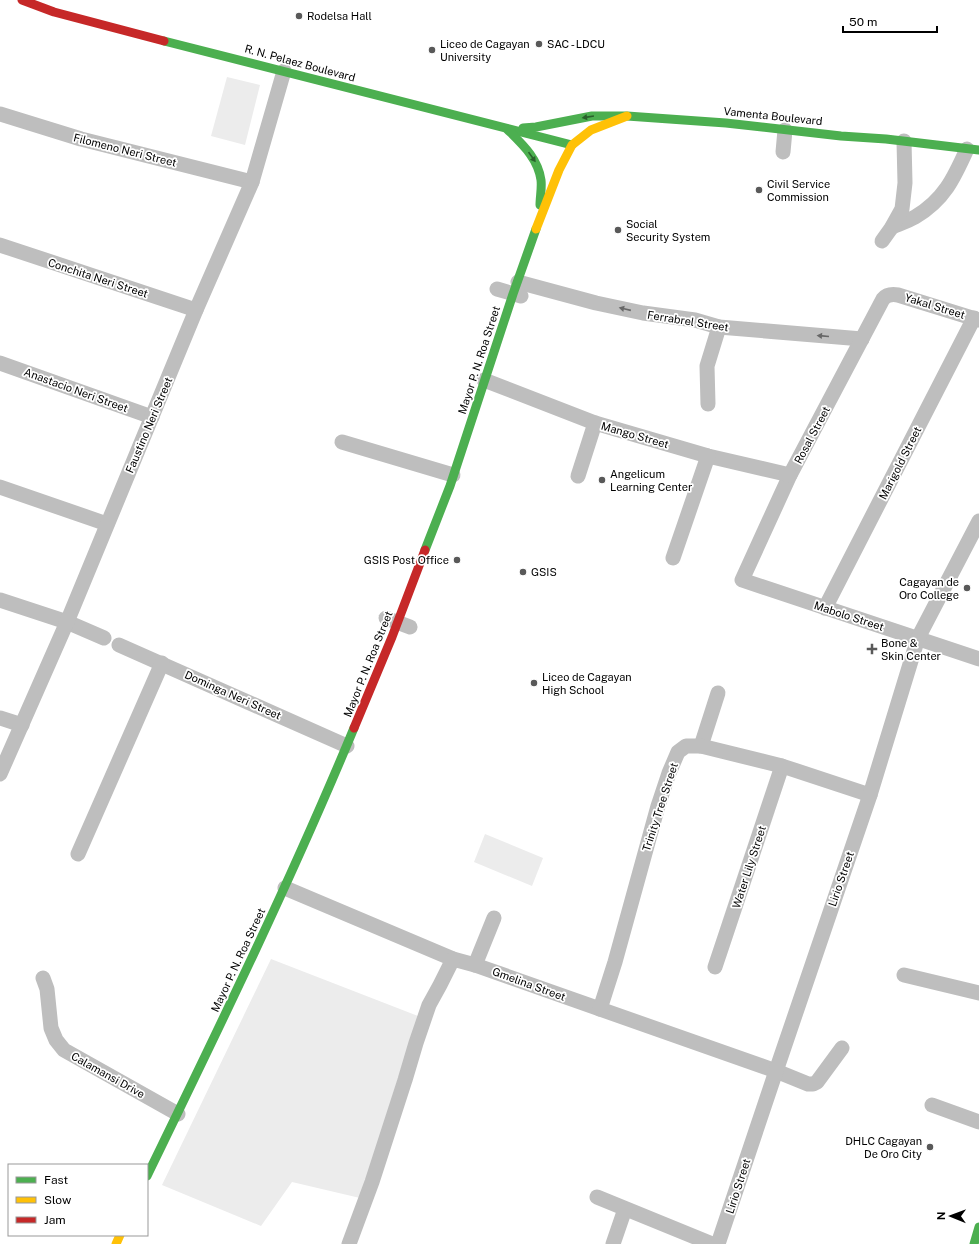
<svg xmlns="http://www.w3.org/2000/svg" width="979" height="1244" font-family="'Public Sans',sans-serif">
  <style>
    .green { fill: #ececec }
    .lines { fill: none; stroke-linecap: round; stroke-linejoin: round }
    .street { stroke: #bebebe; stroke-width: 15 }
    .fast { stroke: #4caf50; stroke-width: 9 }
    .slow { stroke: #ffc107; stroke-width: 9 }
    .jam { stroke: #c62828; stroke-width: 9 }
    .oneway { fill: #2a602c }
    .oneway2 { fill: #686868 }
    .poi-dot { fill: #595959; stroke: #fff; stroke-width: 1.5 }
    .labels { text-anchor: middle; stroke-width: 3.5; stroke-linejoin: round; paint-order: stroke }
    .poi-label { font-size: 11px; fill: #000; stroke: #fff; text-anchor: start }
    .street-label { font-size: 11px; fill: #000; stroke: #fff }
  </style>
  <rect width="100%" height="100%" fill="#fff"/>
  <g class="green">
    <polygon points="227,77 260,85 245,145 211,136"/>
    <polygon points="485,834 543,858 532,886 474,862"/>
    <polygon points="271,959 418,1016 360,1198 292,1182 261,1226 162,1185"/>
  </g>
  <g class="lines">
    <g class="street">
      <polyline points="0,114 81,139 252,182"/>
      <polyline points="783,152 785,130"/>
      <path d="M892,227c7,-3 16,-6 23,-10 29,-17 39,-39 52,-68"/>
      <polyline points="882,241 892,227 902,209 905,183 904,141"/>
      <polyline points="0,245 196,310"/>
      <polyline points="518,282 596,303 643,313 695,320 719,327 862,339"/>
      <polyline points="497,289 521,296"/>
      <path d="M979,320l-81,-25c-6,-1 -11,-1 -15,4l-93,176 -48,105 237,79"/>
      <polyline points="0,363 152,417"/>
      <polyline points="484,380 595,423 708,456 790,475"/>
      <polyline points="708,404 707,366 719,327"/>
      <polyline points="342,442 453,475"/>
      <polyline points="578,476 595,423"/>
      <polyline points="0,487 107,524"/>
      <polyline points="673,558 708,456"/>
      <polyline points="0,600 67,622 104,638"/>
      <polyline points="825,608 974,318"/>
      <polyline points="386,618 410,627"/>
      <polyline points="119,645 347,746"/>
      <polyline points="0,718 22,725"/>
      <polyline points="701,746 718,693"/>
      <polyline points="0,774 67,622 196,310 252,182 284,71"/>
      <polyline points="78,854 162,663"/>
      <polyline points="285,888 453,959 475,965 776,1071 808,1084 813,1084 817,1082 842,1048"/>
      <polyline points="475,965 494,918"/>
      <polyline points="715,967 782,766"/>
      <polyline points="904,975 979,993"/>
      <polyline points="43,978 47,989 51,1028 56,1040 64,1050 178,1114"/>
      <polyline points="600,1009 615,962 658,806 669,773 678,752 686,746 701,746 782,766 870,795"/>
      <polyline points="932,1105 979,1122"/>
      <polyline points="597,1197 712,1244"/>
      <polyline points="349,1244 372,1182 405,1080 416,1043 429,1005 440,985 453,959"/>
      <polyline points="613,1244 625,1209"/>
      <polyline points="718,1244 776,1071 870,795 918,638 979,521"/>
    </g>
    <g class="fast">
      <polyline points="164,41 572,145"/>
      <polyline points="523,128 536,127 592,116 627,116 726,123 841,136 886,139 979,150"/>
      <path d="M507,129c15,15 31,29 34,51 1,8 -1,17 -1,25"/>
      <polyline points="425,550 450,486 513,294 536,229"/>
      <path d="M147,1176c72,-148 144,-296 207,-448"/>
      <polyline points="974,1244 979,1227"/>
    </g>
    <g class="slow">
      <polyline points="536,229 559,170 572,145 591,130 627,116"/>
      <polyline points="116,1244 120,1235"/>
    </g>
    <g class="jam">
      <polyline points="22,0 54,12 164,41"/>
      <polyline points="354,728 392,637 425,550"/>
    </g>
  </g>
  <defs><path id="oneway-solid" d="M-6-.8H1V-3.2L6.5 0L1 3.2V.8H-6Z"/></defs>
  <g class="oneway">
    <use href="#oneway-solid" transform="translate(588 117) rotate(171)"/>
    <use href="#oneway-solid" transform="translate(532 157) rotate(55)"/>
  </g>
  <g class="oneway2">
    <use href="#oneway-solid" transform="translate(625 309) rotate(-167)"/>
    <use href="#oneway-solid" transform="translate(823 336) rotate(-175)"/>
  </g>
  <g class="poi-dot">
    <circle cx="299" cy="16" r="4"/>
    <circle cx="539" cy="44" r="4"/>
    <circle cx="432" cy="50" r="4"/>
    <circle cx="759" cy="190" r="4"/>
    <circle cx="618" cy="230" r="4"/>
    <circle cx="602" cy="480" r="4"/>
    <circle cx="457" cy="560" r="4"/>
    <circle cx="523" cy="572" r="4"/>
    <circle cx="967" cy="588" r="4"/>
    <path d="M870 643h4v4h4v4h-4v4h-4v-4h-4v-4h4z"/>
    <circle cx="534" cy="683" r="4"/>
    <circle cx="930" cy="1147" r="4"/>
  </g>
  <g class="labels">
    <g class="poi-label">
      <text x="307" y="20">Rodelsa Hall</text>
      <text x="440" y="48">Liceo de Cagayan<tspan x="440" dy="13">University</tspan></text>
      <text x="547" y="48">SAC - LDCU</text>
      <text x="767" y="188">Civil Service<tspan x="767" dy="13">Commission</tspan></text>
      <text x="626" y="228">Social<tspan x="626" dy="13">Security System</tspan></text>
      <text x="610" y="478">Angelicum<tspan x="610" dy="13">Learning Center</tspan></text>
      <text x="449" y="564" text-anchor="end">GSIS Post Office</text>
      <text x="531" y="576">GSIS</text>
      <text x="959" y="586" text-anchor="end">Cagayan de<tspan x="959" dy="13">Oro College</tspan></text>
      <text x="881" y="647">Bone &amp;<tspan x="881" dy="13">Skin Center</tspan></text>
      <text x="542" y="681">Liceo de Cagayan<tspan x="542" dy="13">High School</tspan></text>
      <text x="922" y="1145" text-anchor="end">DHLC Cagayan<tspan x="922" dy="13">De Oro City</tspan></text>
    </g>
    <g class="street-label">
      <text transform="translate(300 63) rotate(15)" y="4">R. N. Pelaez Boulevard</text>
      <text transform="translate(773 116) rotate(6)" y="4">Vamenta Boulevard</text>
      <text transform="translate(125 150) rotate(14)" y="4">Filomeno Neri Street</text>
      <text transform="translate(98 278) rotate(18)" y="4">Conchita Neri Street</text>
      <text transform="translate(935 306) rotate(17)" y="4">Yakal Street</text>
      <text transform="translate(688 321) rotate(9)" y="4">Ferrabrel Street</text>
      <text transform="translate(479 360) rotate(-72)" y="4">Mayor P. N. Roa Street</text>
      <text transform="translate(76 390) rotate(20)" y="4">Anastacio Neri Street</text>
      <text transform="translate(149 425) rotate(-67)" y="4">Faustino Neri Street</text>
      <text transform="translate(635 435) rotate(16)" y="4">Mango Street</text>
      <text transform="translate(812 435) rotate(-62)" y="4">Rosal Street</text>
      <text transform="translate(900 463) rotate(-63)" y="4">Marigold Street</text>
      <text transform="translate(849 616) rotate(18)" y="4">Mabolo Street</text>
      <text transform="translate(368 664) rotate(-68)" y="4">Mayor P. N. Roa Street</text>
      <text transform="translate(233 695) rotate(24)" y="4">Dominga Neri Street</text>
      <text transform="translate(660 807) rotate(-72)" y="4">Trinity Tree Street</text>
      <text transform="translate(749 867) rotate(-72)" y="4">Water Lily Street</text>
      <text transform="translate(841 879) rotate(-71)" y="4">Lirio Street</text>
      <text transform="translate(238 960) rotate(-65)" y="4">Mayor P. N. Roa Street</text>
      <text transform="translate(529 984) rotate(20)" y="4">Gmelina Street</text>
      <text transform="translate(108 1075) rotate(29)" y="4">Calamansi Drive</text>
      <text transform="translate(738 1186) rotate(-72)" y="4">Lirio Street</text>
    </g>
  </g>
  <rect x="8" y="1164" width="140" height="72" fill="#ffffff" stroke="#999999"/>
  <rect x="16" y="1177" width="20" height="6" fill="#4caf50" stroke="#999999"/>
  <text x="44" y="1184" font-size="12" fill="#000000">Fast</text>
  <rect x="16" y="1197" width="20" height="6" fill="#ffc107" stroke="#999999"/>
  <text x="44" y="1204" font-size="12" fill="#000000">Slow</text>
  <rect x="16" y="1217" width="20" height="6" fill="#c62828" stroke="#999999"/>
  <text x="44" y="1224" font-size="12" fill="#000000">Jam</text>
  <g transform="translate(951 1216) rotate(271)" stroke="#ffffff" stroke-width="3" paint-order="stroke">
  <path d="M0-3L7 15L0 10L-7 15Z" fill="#000000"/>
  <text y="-6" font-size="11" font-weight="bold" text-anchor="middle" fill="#000000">N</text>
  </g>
  <path d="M843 26v6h94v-6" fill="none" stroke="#000000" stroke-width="2"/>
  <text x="849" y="26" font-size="12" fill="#000000" stroke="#ffffff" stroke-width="3" paint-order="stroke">50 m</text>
</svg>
